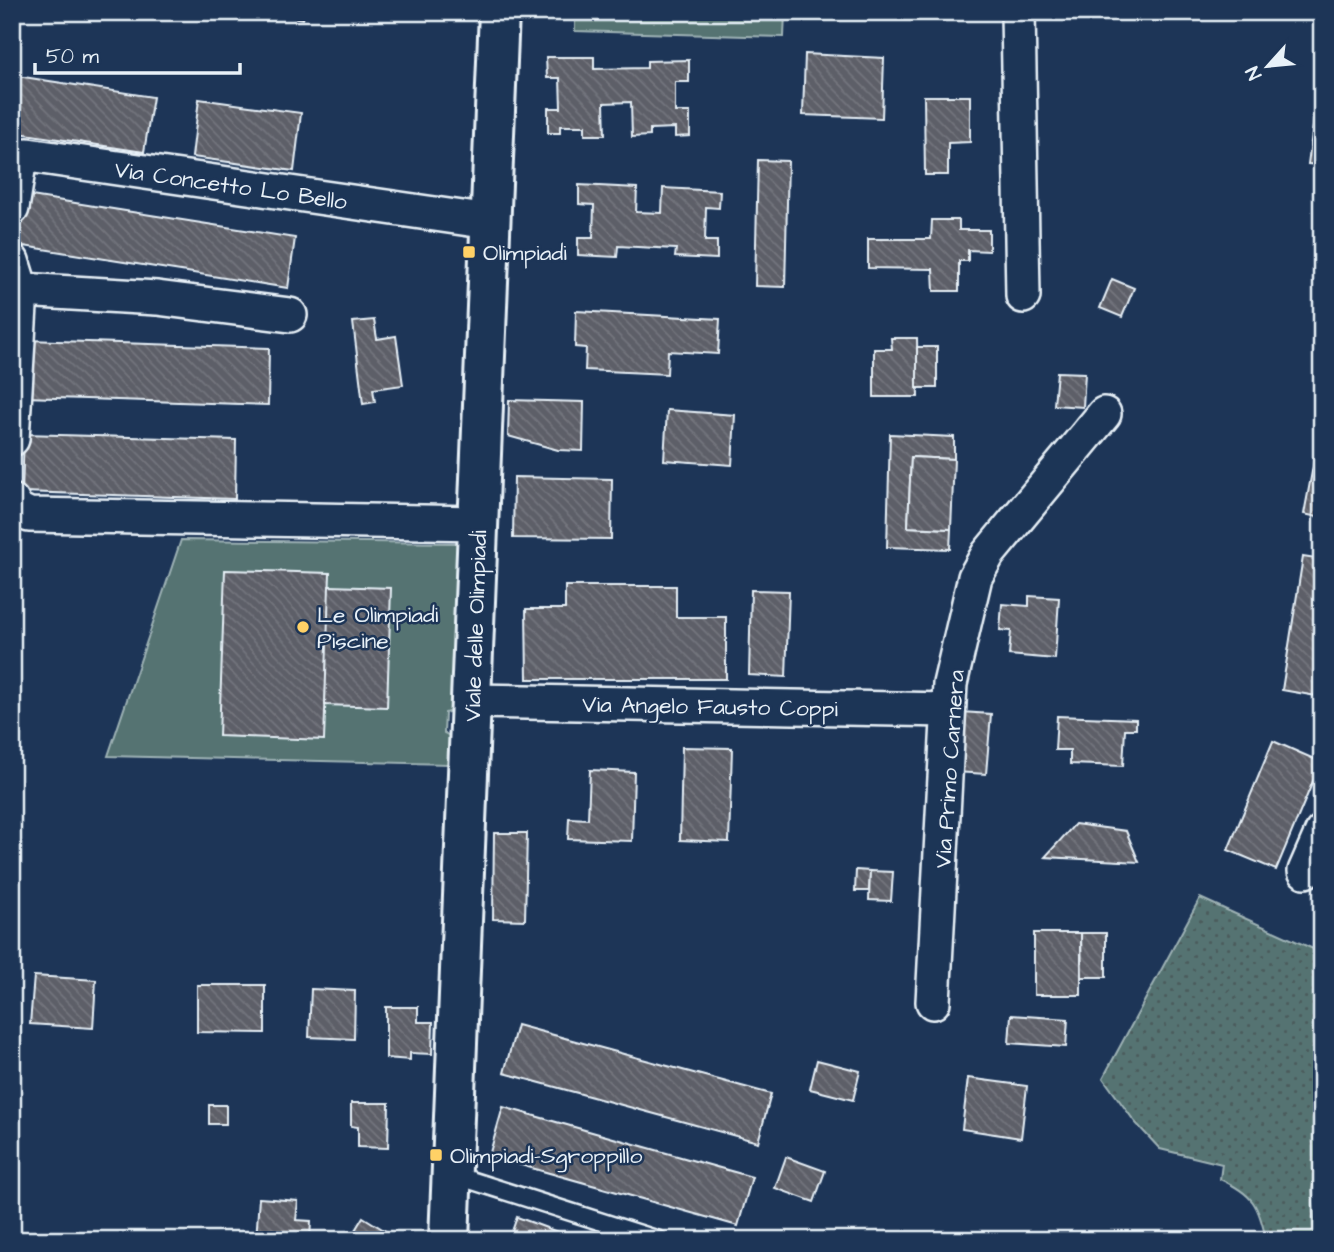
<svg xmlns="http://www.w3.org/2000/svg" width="1334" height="1252" font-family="'Architects Daughter',sans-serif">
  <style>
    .grass { fill: url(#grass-dots); stroke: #9eb2b5; stroke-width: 2 }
    .pitch { fill: #547372; stroke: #9eb2b5; stroke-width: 2 }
    .building { fill: url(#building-back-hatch); stroke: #e8f1f8; stroke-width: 2 }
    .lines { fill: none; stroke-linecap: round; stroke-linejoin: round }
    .service-casing { stroke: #e8f1f8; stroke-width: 21 }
    .minor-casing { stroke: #e8f1f8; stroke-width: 38 }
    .tertiary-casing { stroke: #e8f1f8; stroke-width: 44 }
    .service { stroke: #1d3557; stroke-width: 16 }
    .minor { stroke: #1d3557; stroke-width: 33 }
    .tertiary { stroke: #1d3557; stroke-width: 38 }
    .poi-dot { fill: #ffd166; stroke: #1d3557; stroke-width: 2.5 }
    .labels { text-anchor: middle; stroke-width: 5; stroke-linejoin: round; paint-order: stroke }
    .street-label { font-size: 23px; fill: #e8f1f8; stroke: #1d3557 }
    .poi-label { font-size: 23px; fill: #e8f1f8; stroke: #1d3557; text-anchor: start }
  </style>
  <defs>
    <pattern id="grass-dots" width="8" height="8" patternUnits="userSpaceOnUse" patternTransform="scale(1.75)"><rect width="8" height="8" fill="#547372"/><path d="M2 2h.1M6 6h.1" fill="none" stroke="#4c5b5c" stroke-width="1.8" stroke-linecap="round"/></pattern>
    <pattern id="building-back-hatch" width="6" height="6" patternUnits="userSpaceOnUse" patternTransform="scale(1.75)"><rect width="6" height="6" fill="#5d5e67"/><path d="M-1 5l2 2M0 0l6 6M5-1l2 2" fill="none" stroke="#74767e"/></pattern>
  </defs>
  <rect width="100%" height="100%" fill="#1d3557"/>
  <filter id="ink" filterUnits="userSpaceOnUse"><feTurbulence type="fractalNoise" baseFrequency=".0143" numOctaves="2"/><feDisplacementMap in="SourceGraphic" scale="14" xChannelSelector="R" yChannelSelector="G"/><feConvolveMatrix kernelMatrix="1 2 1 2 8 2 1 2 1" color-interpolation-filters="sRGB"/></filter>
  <g filter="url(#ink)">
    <path class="grass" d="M1200,898l122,55v195l-10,41 3,42 -3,9h-46c-7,-35 -13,-46 -46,-61l2,-15 -62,-15 -25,-27 -32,-44z"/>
    <g class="pitch">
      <polygon points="575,12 785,12 784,37 575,31"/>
      <polygon points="181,540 458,543 451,711 445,713 444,733 450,736 449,764 108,756"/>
    </g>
    <g class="building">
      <polygon points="265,12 305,12 303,19"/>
      <rect x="521" y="12" width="42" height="4"/>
      <polygon points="805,54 884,58 882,118 803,115"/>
      <polygon points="546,57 594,57 594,69 647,68 647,61 689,60 689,82 675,82 675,112 690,112 690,136 675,137 675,128 650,129 650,136 632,137 631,102 604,103 605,135 585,135 585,126 560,126 560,133 548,133 548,108 561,108 560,78 547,78"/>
      <polygon points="17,76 153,97 144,152 12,132"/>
      <polygon points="924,96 970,96 970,142 948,143 948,175 925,175"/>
      <polygon points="199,99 301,113 294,171 192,157"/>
      <polygon points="1315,111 1322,112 1322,165 1308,164"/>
      <polygon points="758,160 788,161 785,287 755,286"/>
      <polygon points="579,185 637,188 636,212 662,213 663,188 720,191 719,208 706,207 705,241 717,241 717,259 675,257 676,249 618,246 617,257 578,255 578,238 593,238 594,205 579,204"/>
      <polygon points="25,195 295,238 288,288 17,245"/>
      <polygon points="932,220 959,220 959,230 989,230 989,251 968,250 968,261 959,261 959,291 934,291 933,269 868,268 868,239 931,239"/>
      <polygon points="1112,279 1134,288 1122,317 1100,308"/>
      <polygon points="576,311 720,319 718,354 668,351 667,374 585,370 586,348 575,347"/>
      <polygon points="374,320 377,339 396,336 403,385 373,389 375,402 363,404 353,322"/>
      <polygon points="891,338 917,338 918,397 874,397 874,349 892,349"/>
      <polygon points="27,340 269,348 268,405 25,397"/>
      <rect x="917" y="347" width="20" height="41"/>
      <polygon points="1057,372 1085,373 1083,407 1054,405"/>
      <polygon points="509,400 584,402 583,451 558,450 508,436"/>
      <polygon points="667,410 735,415 732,465 664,460"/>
      <polygon points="1322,419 1322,518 1304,514"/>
      <polygon points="24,434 236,440 235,499 22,492"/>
      <polygon points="890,434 954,437 954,459 911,457 908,527 951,529 950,549 887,547"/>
      <polygon points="911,457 954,459 951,529 908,527"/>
      <polygon points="514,477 612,479 611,539 513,538"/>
      <polygon points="1303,557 1322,560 1322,697 1282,690"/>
      <polygon points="225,570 330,573 324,740 219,736"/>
      <polygon points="329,586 391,588 387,707 325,705"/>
      <polygon points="565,586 676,586 676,617 726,617 726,679 527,679 526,609 565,609"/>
      <polygon points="751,590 789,591 786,677 749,675"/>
      <polygon points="1029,596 1059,598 1055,659 1009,655 1011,631 1000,630 1002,604 1029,606"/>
      <polygon points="961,712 991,714 986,774 956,772"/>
      <polygon points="1057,716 1136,719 1136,729 1125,729 1123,766 1070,764 1070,750 1055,750"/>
      <polygon points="1273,741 1321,762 1276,870 1228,850"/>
      <polygon points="682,747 732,748 729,842 680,840"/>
      <polygon points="590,770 634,772 632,841 568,839 569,818 588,819"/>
      <polygon points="1075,824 1126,831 1139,862 1045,857"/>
      <polygon points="494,833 527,833 525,920 493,919"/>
      <polygon points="856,870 870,871 869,891 855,891"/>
      <polygon points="870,871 893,872 891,901 869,900"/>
      <rect x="1034" y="933" width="47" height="62"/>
      <polygon points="1081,933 1106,933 1106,977 1082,977"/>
      <polygon points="34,976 96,980 93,1028 30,1024"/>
      <polygon points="197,985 265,985 265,1033 197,1032"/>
      <polygon points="311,989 355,991 354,1039 309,1037"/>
      <polygon points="386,1007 418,1007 418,1022 433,1022 432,1054 410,1053 410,1060 386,1058"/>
      <polygon points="1011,1015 1068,1019 1066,1047 1009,1043"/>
      <polygon points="517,1025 771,1094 758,1142 504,1073"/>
      <polygon points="817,1060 860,1071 853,1100 810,1089"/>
      <polygon points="968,1078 1027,1086 1021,1138 962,1129"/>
      <polygon points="351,1103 389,1103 388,1148 358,1147 358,1127 351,1126"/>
      <rect x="209" y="1105" width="17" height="19"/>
      <polygon points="503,1107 752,1177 738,1226 489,1156"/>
      <polygon points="786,1157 825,1171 814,1202 775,1188"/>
      <polygon points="259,1198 298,1201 296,1220 311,1221 310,1240 256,1240"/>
      <polygon points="363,1217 400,1240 349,1240"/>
      <polygon points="517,1217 579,1240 509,1240"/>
    </g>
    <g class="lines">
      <defs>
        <polyline id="service" points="451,1174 659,1240"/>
        <g id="minor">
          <polyline points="1018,12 1023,296"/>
          <polyline points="12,208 19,164 28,155 490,222"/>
          <polyline points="12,261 21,290 12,439"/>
          <polyline points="21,290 157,298 290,315"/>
          <polyline points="12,501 16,509 29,515 478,523"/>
          <polyline points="472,701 948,710"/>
          <polyline points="1305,871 1322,832"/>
          <polyline points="933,1002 950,684 975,577 988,554 1104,414"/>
        </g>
        <polyline id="tertiary" points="449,1240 499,12"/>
      </defs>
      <use href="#service" class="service-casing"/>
      <use href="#minor" class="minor-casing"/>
      <use href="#tertiary" class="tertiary-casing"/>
      <use href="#service" class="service"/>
      <use href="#minor" class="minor"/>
      <use href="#tertiary" class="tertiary"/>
    </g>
  </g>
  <g class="poi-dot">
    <rect x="462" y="245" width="14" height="14" rx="3.5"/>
    <circle cx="303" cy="627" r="7"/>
    <rect x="429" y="1148" width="14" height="14" rx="3.5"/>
  </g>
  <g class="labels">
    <g class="street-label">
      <text transform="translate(231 185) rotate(8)" y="8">Via Concetto Lo Bello</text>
      <text transform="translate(475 626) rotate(-88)" y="8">Viale delle Olimpiadi</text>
      <text transform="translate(710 706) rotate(1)" y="8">Via Angelo Fausto Coppi</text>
      <text transform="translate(949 769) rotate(-86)" y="8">Via Primo Carnera</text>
    </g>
    <g class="poi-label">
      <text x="483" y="260">Olimpiadi</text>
      <text x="317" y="622">Le Olimpiadi<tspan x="317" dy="26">Piscine</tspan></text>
      <text x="450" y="1163">Olimpiadi-Sgroppillo</text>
    </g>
  </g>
  <rect width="1334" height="1252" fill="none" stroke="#1d3557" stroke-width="42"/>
  <rect x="21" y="21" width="1292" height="1210" fill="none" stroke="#e8f1f8" stroke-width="2.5" filter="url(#ink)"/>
  <g transform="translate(1268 66) rotate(243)" stroke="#1d3557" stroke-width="5" paint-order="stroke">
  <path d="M0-5L12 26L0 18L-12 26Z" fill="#e8f1f8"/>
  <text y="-10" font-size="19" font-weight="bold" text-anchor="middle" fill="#e8f1f8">N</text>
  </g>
  <path d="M35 63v10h205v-10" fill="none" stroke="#e8f1f8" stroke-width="3.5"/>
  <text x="46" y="63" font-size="21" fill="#e8f1f8" stroke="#1d3557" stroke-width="5" paint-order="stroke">50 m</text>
</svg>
